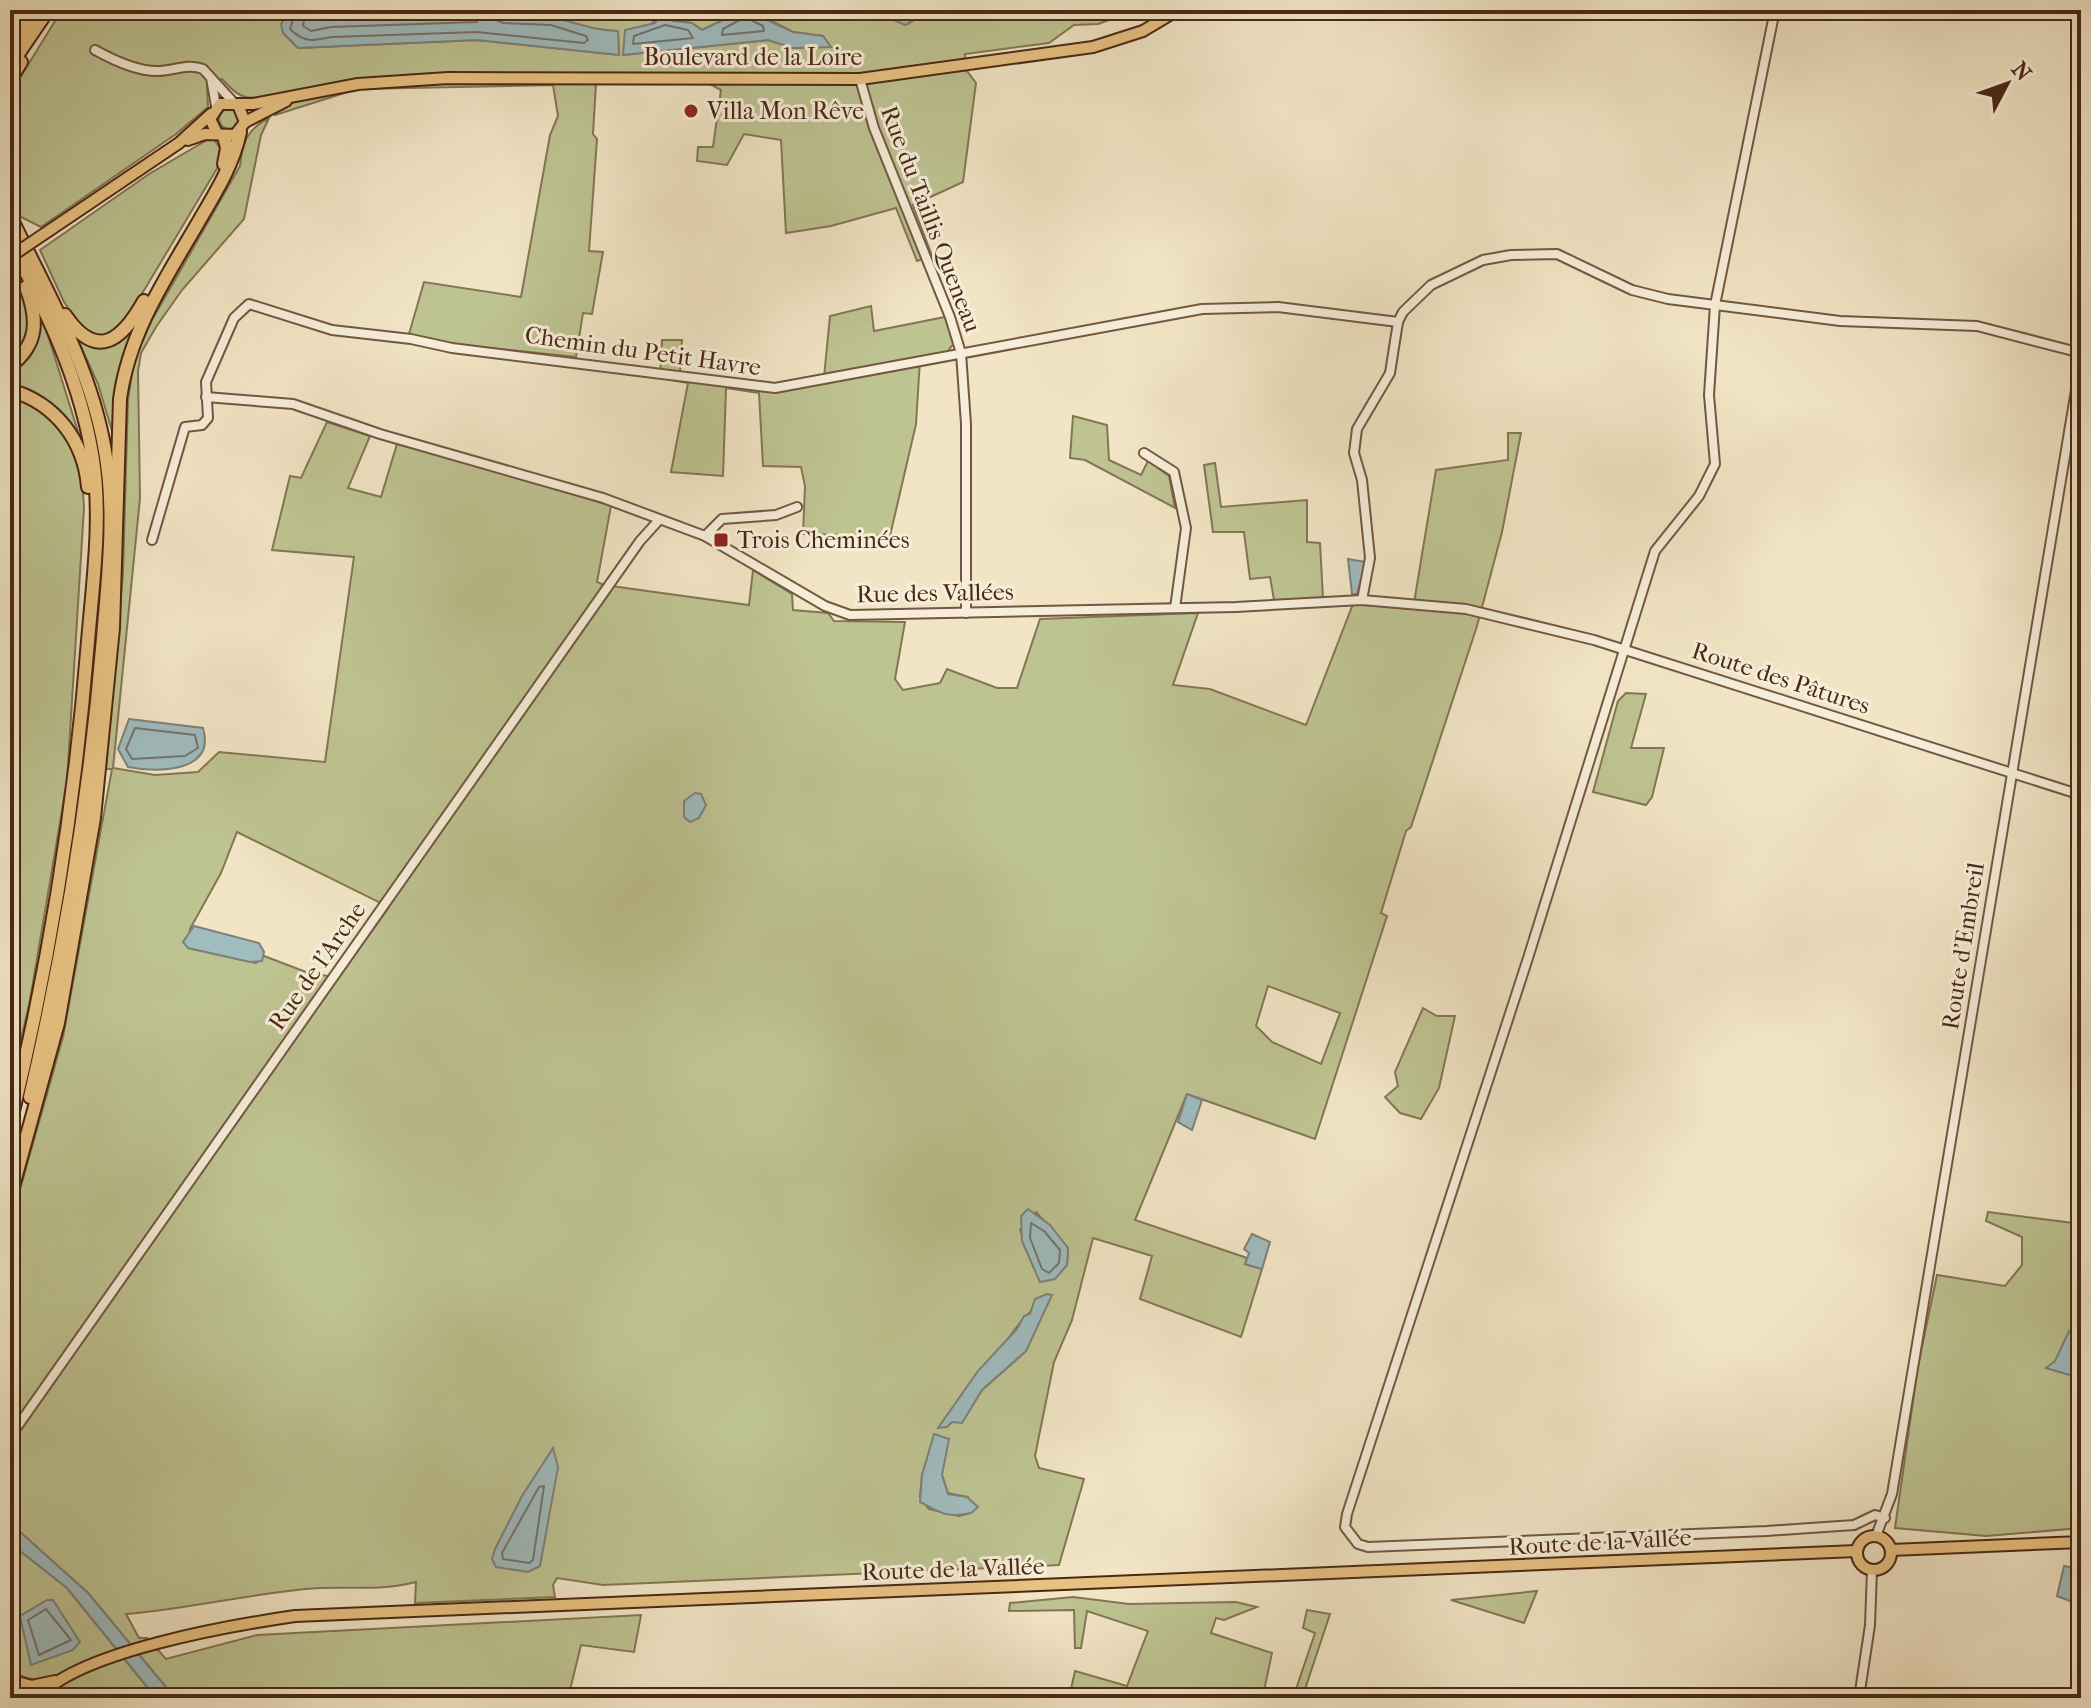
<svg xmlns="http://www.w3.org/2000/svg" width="2091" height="1708" font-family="'IM FELL French Canon',serif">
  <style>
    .green { fill: #bec392; stroke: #847654; stroke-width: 2; fill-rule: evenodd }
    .water { fill: #9fbcbf; stroke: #7d817b; stroke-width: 2 }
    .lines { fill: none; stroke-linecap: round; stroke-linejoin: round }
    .shore { stroke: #75726a; stroke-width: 2 }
    .minor-casing { stroke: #745742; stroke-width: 12 }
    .major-casing { stroke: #4b2816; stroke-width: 14 }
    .highway-casing { stroke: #4b2816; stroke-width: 16 }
    .minor { stroke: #f6eed9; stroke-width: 8 }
    .major { stroke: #e8c282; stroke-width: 10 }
    .highway { stroke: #e8c282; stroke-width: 12 }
    .major-bridge-casing { stroke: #4b2816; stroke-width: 14; stroke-linecap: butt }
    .major-bridge { stroke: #e8c282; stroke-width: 10 }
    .poi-dot { fill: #8f2418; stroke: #f6eed9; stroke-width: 3 }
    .labels { text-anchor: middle; stroke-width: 6; stroke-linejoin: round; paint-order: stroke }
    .street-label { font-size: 24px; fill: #4b2816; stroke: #f6eed9 }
    .poi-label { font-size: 24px; fill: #4b2816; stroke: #f6eed9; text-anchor: start }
  </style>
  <rect width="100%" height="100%" fill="#f1e5c5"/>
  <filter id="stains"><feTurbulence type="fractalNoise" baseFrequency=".0025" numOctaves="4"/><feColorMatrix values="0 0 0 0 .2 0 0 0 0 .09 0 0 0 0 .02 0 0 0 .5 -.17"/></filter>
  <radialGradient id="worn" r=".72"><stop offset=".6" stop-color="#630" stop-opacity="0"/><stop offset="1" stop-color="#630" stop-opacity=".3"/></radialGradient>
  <g class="green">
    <path d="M33,10h267l-11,2 -6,21 15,15 179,-8 142,15 -1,-24c-23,0 -41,-8 -63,-13 -22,-5 -44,1 -65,-8h174l-40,45 144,-15 25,8 37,-2 -7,-10 -30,-4 -31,-16 -26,-2 -34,16 -10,-7 -19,-2 6,-11h215l-1,4 15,10 21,-14h208l-39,14 -24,1 -25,18 -84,11 2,17 9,12 -13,99 -50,23 19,51 -15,5 -21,-53 -65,18 -45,7 -5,-93 -37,-6 -17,31 -30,-4 1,-14h15l8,-57 -11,-6h-114l-3,50 4,5 -8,112 14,1 -11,62 -9,-1 -7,44 -124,-13 -43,-10 15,-52 97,15 29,-162 8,-19 -5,-31 -196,4 -82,26 -8,-19c-22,5 -30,0 -45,-17l-15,6 1,22 -32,27 -135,93 -20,-10 -11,-18v-105l45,-73z"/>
    <circle cx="229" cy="119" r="10"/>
    <path d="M269,118l-8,17 -17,84 -62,71 -26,37 -15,26 -3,18 2,127 -27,270 42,7 43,-3 21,-20 106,10 29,-205 -82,-7 18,-74 11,2 26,-56 43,14 -22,52 33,9 16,-53 105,27 109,35 -14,76 7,3 145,20 4,-35 39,24 1,16 35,3 6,8 71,1 -10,57 8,11 37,-7 7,-14 50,19h20l23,-69 158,-6 -25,72 37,4 96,36 47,-121 60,5 23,-139 72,-10v-27h13l-19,99 -25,94 -66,201 -5,4 -25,82 6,3 -72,223 -128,-45 -52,126 112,38 -2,6 17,5 -21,68 -101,-38 12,-43 -59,-18 -21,82 -18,42 -19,94 4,12 45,11 -25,86 -456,20 -46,-7 -4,7 2,12 -140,6 1,-21c-36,10 -74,3 -111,7 -60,6 -119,20 -179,25l13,24h8l19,21 91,-24 384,-20 -7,37 -53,-7 -13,53h-393l-87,-105 -78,-70v-298l53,-188 49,-268h-6l17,-196 5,-173 6,-40 18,-40 88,-154c2,-23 7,-37 29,-48zM237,832l152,75 -51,71 -32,-6 -42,-16 -8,7 -68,-15 2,-19 31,-56zM1268,986l72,27 -19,51 -49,-22 -16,-16zM1036,1212l32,36 -1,17 -27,17 -20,-52zM1051,1296l-25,55 -44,39 -20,32h-10c22,-37 45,-70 71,-103 6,-8 20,-16 28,-23zM922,1475h20l6,18 20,4 3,16 -12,3 -30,-7 -9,-12z"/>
    <polygon points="212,137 223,152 221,162 131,312 131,333 117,385 115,432 112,431 98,384 77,338 82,328 64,302 40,250 149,174"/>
    <polygon points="10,269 28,301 31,316 44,323 81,441 73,449 82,476 84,508 67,781 30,1000 10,1087"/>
    <polygon points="871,306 874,331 945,317 954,343 947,352 920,360 916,424 890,536 803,534 805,486 801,467 763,466 759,393 726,388 723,476 671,472 688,383 660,378 662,340 682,340 680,372 782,384 824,377 830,316"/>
    <polygon points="1073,416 1107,425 1109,460 1141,475 1148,461 1169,476 1175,508 1085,460 1070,458"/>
    <polygon points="1215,463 1221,507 1307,500 1307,542 1320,543 1323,598 1274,600 1270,577 1250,579 1244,532 1213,532 1204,465"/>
    <polygon points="1626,693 1646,694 1631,748 1664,748 1652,797 1646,805 1593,792 1618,701"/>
    <polygon points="1423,1008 1437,1016 1455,1016 1439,1088 1421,1119 1400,1113 1385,1097 1398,1086 1395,1072"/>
    <polygon points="1988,1212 2081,1224 2081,1528 1986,1536 1895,1528 1918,1366 1937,1275 2005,1286 2022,1265 2022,1237 1986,1221"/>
    <path d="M10,1543l57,45 89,110h-113l18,-12 -5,-10c-20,4 -32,7 -46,-10z"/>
    <polygon points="1537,1591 1524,1623 1451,1600"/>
    <polygon points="1073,1597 1129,1604 1236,1602 1257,1607 1224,1620 1216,1618 1211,1633 1272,1653 1264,1691 1284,1698 1069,1698 1075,1671 1127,1686 1148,1631 1087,1611 1081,1648 1075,1648 1074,1610 1009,1611 1010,1603"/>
    <polygon points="1307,1610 1330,1614 1302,1698 1293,1698 1315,1633 1303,1628"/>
  </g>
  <g class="water">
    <path d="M300,10h190c21,10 43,3 65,8 22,5 40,13 63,13l1,24 -142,-15 -179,8 -15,-15 -2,-9 8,-12z"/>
    <polygon points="664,10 679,10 673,21 692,23 702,30 736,14 752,13 793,32 823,36 831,47 793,48 768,40 623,55 625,30 655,23"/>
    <polygon points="894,10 929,10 905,25 894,20"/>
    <polygon points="1348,559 1366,562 1357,594 1352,594"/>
    <path d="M129,719l74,9c13,44 -44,45 -75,39l-10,-18z"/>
    <polygon points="695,793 701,794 706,805 699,818 690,822 684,817 684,801"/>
    <polygon points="194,926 259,943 264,952 262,961 250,962 188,948 183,942"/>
    <polygon points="1187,1094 1202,1100 1192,1130 1178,1122"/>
    <polygon points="1028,1209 1050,1225 1068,1248 1067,1265 1055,1279 1040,1282 1022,1241 1021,1216"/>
    <polygon points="1252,1234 1270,1242 1262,1269 1245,1264 1249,1253 1244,1249"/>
    <polygon points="1047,1294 1052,1295 1026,1351 982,1390 962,1423 952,1422 947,1427 938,1428 978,1371 1017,1329 1024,1316 1030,1314 1035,1299"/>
    <polygon points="2069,1331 2076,1333 2078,1368 2073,1376 2046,1368 2055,1361"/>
    <path d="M934,1434l15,5 -7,36 6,19 19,3 11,10 -7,6c-26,6 -32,-2 -51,-11l2,-27z"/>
    <polygon points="553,1448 558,1467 540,1566 528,1572 496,1567 492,1559 495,1549 522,1496"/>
    <polygon points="10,1523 88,1593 175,1698 156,1698 67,1588 10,1543"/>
    <polygon points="2064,1566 2081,1569 2081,1605 2057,1596"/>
    <polygon points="47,1600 53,1600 80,1642 73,1650 31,1665 20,1616"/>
  </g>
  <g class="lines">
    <g class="shore">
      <path d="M296,10l-6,19c14,14 23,12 42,8l145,-5 107,11 4,-3 -2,-4 -35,-11 -48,-2 -11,-5 -2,-8"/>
      <polyline points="306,10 303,26 311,31 331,27 477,22 480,10"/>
      <polyline points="318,10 322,16 466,10"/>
      <polygon points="745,17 763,26 764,31 722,35 723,29"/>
      <polygon points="665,25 688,30 693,38 633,44 634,36"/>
      <polygon points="135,728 195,735 198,748 185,756 132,759 126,749"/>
      <polygon points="1031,1223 1044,1231 1060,1250 1059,1263 1049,1273 1042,1269 1030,1238"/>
      <polygon points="544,1486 533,1560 529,1563 503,1559 502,1553 539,1487"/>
      <polygon points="46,1609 71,1640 39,1655 28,1620"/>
    </g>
    <defs>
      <g id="minor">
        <polyline points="1775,10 1715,305 1709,395 1715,464 1699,496 1655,551 1528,958 1347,1514 1345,1527 1358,1544 1368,1547 1767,1531 1854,1525 1875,1515 1885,1518"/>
        <path d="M95,50c18,10 41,21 62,21 16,0 31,-8 46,-2l31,34"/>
        <polyline points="211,78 216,106"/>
        <polyline points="860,79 874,128 950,317 961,353 966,424 966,613"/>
        <polyline points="206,397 293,404 380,434 603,498 705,536 825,606 850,615 1236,607 1362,600 1466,609 1594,640 2081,795"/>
        <polyline points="1144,453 1174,472 1186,528 1175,608"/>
        <polyline points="705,536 722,519 776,515 797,507"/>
        <polyline points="152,540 185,427 202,425 208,418 206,382 234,318 249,304 332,330 411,339 452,348 775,388 1202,309 1278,307 1398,322"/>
        <polyline points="1362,600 1370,558 1362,480 1354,453 1357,429 1390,373 1398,322 1403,312 1431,285 1483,260 1511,255 1557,254 1632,290 1668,299 1840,321 1977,326 2081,353"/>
        <polyline points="10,1437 640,541 659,520"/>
        <polyline points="1876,1536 1892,1494 2081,360"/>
        <polyline points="1859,1698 1870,1625 1872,1570"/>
      </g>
      <g id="major">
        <polyline points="245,122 286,101"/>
        <polyline points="217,133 210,119 220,104 253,104 358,84 448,78 860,79 1093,47 1143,31 1178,10"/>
        <polyline points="188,140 205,134 235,135 245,122 238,105"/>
        <polyline points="50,230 179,143 211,114"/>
        <circle cx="1874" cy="1553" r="17"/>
        <polyline points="1891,1550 2081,1542"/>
        <polyline points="10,1680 32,1686 55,1681"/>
        <polyline points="21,1685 31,1698"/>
        <path d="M38,1698c40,-47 196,-73 257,-82l1562,-65"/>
      </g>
      <g id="highway">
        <polyline points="10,48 34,10"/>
        <polyline points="10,66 48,10"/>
        <polyline points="10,80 21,62"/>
        <polyline points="224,164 227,148 224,136"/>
        <path d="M10,216c37,76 81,151 95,235 11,61 3,126 -2,187 -13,155 -38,308 -73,459"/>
        <path d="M10,240c36,71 71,140 83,220 9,58 0,122 -5,181 -13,163 -39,325 -78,483"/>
        <path d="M65,315c32,47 57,25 79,-14"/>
        <path d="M10,366c29,-22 28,-47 16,-79"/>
        <path d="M10,390c45,13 74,50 78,97"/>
        <path d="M10,1197l48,-174 36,-205 19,-190 7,-229c9,-67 46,-121 79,-178 17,-29 34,-56 41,-89"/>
      </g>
    </defs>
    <use href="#minor" class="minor-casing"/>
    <use href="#major" class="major-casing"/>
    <use href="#highway" class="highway-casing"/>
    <use href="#minor" class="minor"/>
    <use href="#major" class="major"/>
    <use href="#highway" class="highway"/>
    <defs>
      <polyline id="major-bridge" points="10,257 50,230"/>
    </defs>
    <use href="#major-bridge" class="major-bridge-casing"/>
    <use href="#major-bridge" class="major-bridge"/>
  </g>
  <g class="poi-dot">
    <circle cx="691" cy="111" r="8"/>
    <rect x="713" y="532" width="16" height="16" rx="4"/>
  </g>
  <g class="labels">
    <g class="street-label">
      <text x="753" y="65">Boulevard de la Loire</text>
      <text transform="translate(931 219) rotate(69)" y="8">Rue du Taillis Queneau</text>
      <text transform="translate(643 351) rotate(8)" y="8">Chemin du Petit Havre</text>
      <text transform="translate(935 593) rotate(-1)" y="8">Rue des Vallées</text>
      <text transform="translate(1781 678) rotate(18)" y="8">Route des Pâtures</text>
      <text transform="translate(1963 946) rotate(-81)" y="8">Route d'Embreil</text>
      <text transform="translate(317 966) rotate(-55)" y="8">Rue de l'Arche</text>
      <text transform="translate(1600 1542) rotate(-3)" y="8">Route de la Vallée</text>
      <text transform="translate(953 1569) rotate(-2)" y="8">Route de la Vallée</text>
    </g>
    <g class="poi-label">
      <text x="707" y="119">Villa Mon Rêve</text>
      <text x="737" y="548">Trois Cheminées</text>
    </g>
  </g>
  <rect width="2091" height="1708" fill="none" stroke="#f1e5c5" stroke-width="40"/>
  <rect x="12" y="12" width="2067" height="1684" fill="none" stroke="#4b2816" stroke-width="4"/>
  <rect x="20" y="20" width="2051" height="1668" fill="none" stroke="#4b2816" stroke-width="2"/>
  <g transform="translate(2007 84) rotate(49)" stroke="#f6eed9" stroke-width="6" paint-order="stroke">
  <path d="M0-6L14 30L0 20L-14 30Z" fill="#4b2816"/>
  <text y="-12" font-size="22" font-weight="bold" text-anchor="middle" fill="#4b2816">N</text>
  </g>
  <rect width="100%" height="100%" filter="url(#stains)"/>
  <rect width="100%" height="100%" fill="url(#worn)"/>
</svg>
